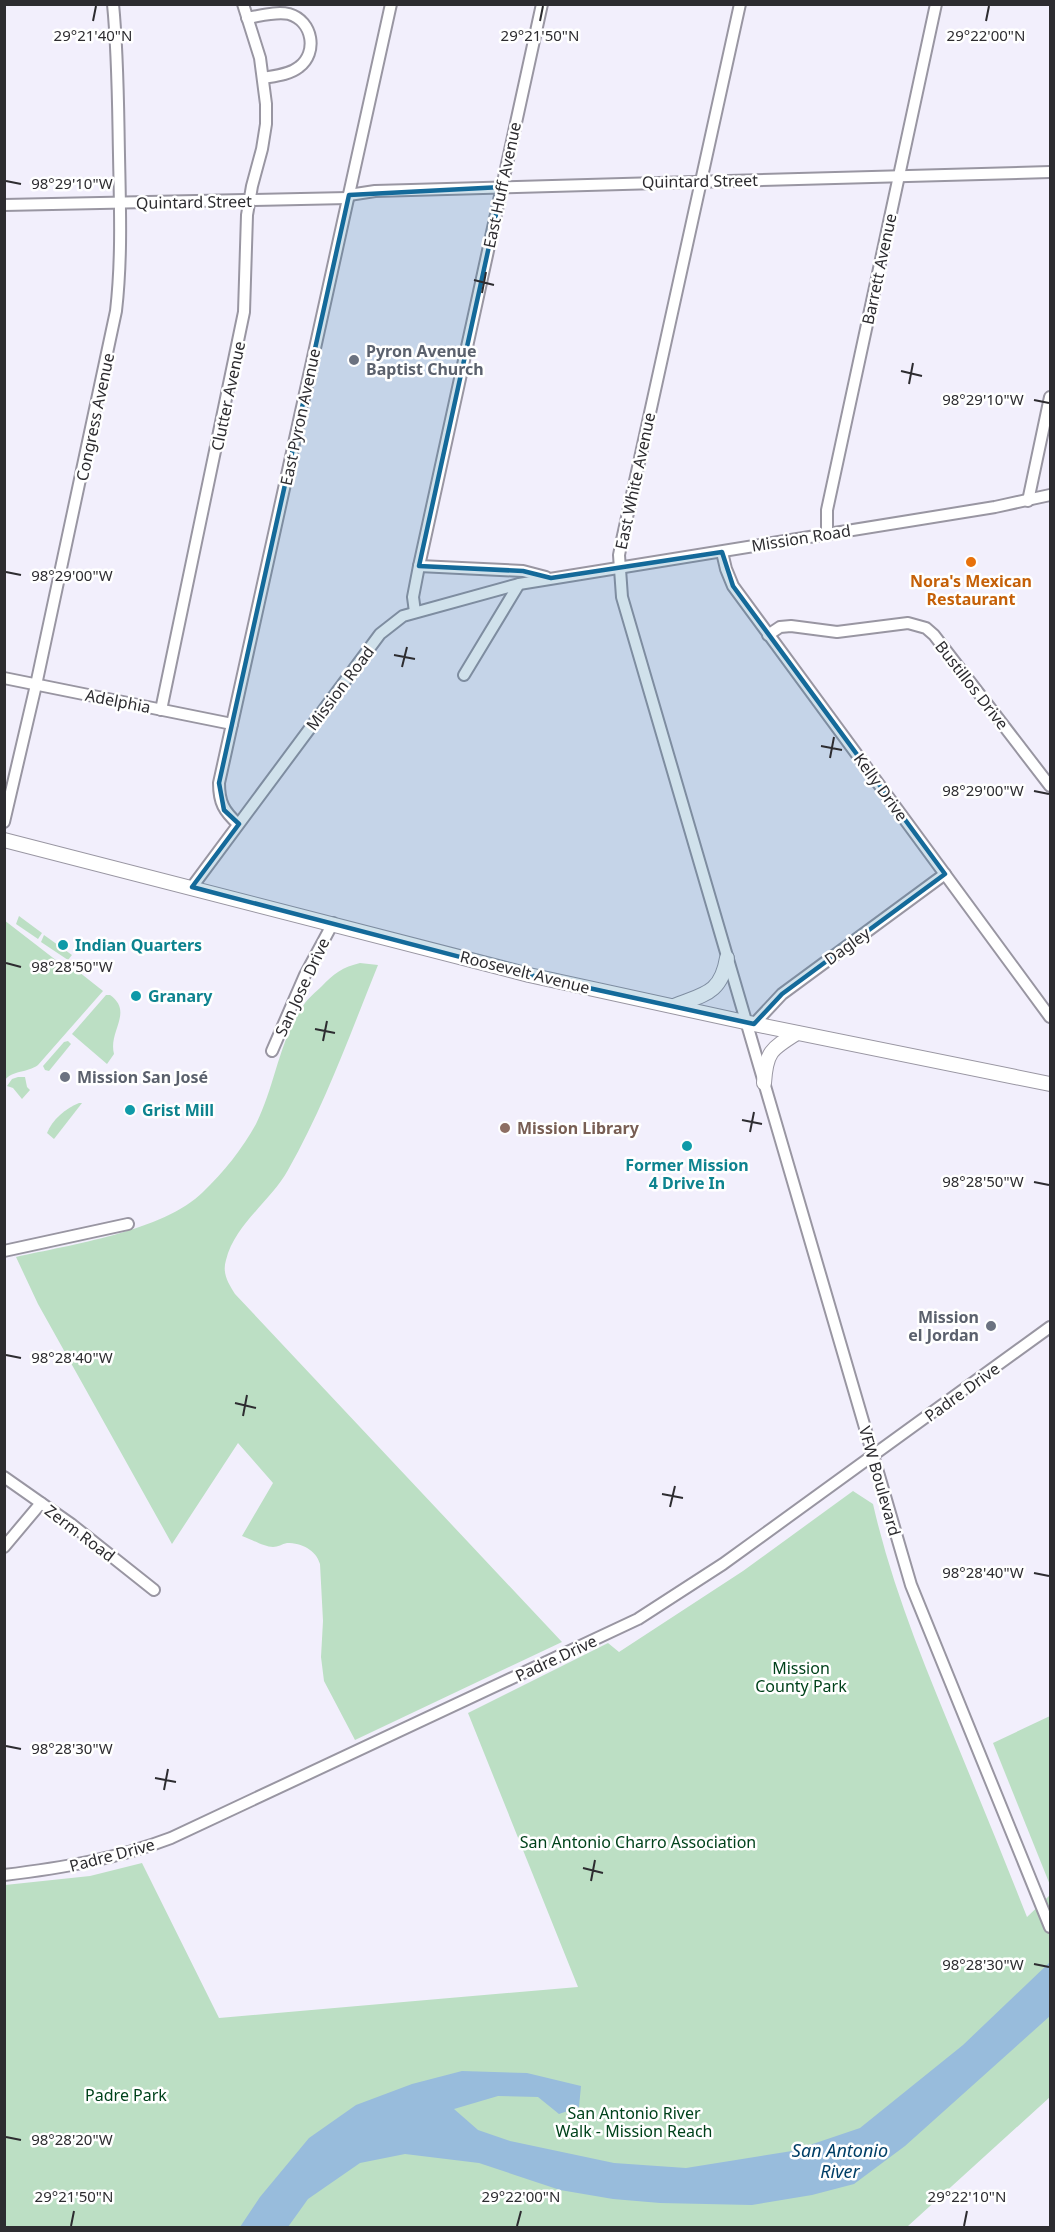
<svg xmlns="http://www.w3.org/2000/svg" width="1055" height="2232" font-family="'Noto Sans',sans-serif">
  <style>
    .green { fill: #bcdfc4 }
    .water { fill: #98bcdc }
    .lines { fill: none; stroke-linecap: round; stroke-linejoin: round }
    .minor-casing { stroke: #9996a2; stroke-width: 14 }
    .major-casing { stroke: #9996a2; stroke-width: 16 }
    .minor { stroke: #fff; stroke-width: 10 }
    .major { stroke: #fff; stroke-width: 14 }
    .marked { fill: #146a9a; fill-opacity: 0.2; stroke: #146a9a; stroke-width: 4.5; stroke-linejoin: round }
    .ticks { fill: none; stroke: #2d2c30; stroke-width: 2 }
    .worship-dot { fill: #6b7280; stroke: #fff; stroke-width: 2 }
    .food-dot { fill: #e8710a; stroke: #fff; stroke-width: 2 }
    .culture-dot { fill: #0f9aa8; stroke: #fff; stroke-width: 2 }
    .education-dot { fill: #8d6e63; stroke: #fff; stroke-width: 2 }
    .labels { text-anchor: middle; stroke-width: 5; stroke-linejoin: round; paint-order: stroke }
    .street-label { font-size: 16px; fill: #2d2c30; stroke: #fff }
    .worship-label { font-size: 16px; font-weight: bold; fill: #5b616d; stroke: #fff; text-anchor: start }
    .food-label { font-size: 16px; font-weight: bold; fill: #c56008; stroke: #fff }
    .culture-label { font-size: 16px; font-weight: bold; fill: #0d838f; stroke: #fff; text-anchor: start }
    .education-label { font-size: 16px; font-weight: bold; fill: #785e54; stroke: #fff; text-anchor: start }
    .park-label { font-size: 16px; fill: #00421b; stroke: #fff }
    .water-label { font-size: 18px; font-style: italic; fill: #003f67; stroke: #fff }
    .ticks-label { font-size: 15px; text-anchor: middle; fill: #2d2c30; stroke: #fff; stroke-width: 5; stroke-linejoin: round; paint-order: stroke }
  </style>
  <rect width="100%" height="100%" fill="#f2effc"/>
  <g class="green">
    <polygon points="19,916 42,933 38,939 16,924"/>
    <path d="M4,920l66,51 9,1 24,19 -65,74c-11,8 -25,5 -33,15z"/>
    <polygon points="44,935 72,955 68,960 41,942"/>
    <path d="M360,963l18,2c-28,69 -53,140 -90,205 -17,31 -53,54 -62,90 -4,13 2,23 9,34l327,348 -207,98 -31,-59 -3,-24 2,-36 -3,-57c-4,-14 -18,-21 -33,-21 -5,1 -9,4 -14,4 -9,0 -22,-8 -31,-11l31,-53 -35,-40 -66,101 -134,-240 -22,-47c53,-12 148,-26 187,-65 20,-19 40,-44 53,-68 19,-38 23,-83 47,-118 5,-8 13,-14 19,-20 11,-12 21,-19 38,-23z"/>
    <path d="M106,995h4c24,17 -2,36 4,59l-7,10 -35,-30z"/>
    <polygon points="68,1041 71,1044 49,1071 45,1070 43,1066 64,1042"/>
    <polygon points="18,1077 25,1077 27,1087 30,1090 22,1099 13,1088 7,1086 12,1079"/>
    <path d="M79,1103h3l-28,36 -7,-6c5,-13 19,-25 32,-30z"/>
    <path d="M853,1491l20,13c19,84 53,165 86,245 23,56 46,112 68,168l23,-22v202l-142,129 -903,1v-342l85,-9 52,-13 77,155 359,-31 -110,-274 140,-70 11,9 124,-81z"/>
    <polygon points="1050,1716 1050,1885 993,1743"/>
  </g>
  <polygon class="water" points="1050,1962 1050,2016 905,2146 854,2184 812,2195 752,2205 660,2203 613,2199 560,2190 479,2163 405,2154 360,2163 308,2199 288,2227 240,2227 260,2197 309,2138 356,2105 412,2084 462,2071 527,2073 581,2086 579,2107 559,2114 538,2097 498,2096 454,2109 478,2130 510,2141 614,2163 686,2168 792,2151 860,2128 963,2045"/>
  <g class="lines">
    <defs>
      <g id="minor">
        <polyline points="740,4 622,540 619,555 622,597 911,1585 1050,1927"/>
        <path d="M247,18c13,-2 29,-7 42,-4 24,7 29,39 10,53 -10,8 -25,9 -36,11"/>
        <polyline points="349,195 375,191 1050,172"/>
        <polyline points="4,205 348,198"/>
        <polyline points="1028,501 1050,397"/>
        <polyline points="827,534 827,510 936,4"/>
        <polyline points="722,552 726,569 733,586 1050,1017"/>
        <polyline points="419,566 523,571 546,577"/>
        <polyline points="415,612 413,597 419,566 542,4"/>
        <polyline points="768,635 780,627 791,626 837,632 908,623 926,628 934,635 1050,786"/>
        <polyline points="464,675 519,584"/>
        <polyline points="4,678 232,724"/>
        <polyline points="161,710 244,312 247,215 252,186 262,149 266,124 266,104 260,58 243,4"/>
        <path d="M4,822l32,-137 80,-374c6,-52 4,-104 3,-156 -1,-50 -1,-100 -6,-151"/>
        <path d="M238,824c-14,-13 -19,-21 -19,-41l172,-779"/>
        <polyline points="192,887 380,634 403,616 519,584 995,507 1050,495"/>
        <polyline points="754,1024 782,994 945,874"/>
        <polyline points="272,1051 305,975 333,923"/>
        <polyline points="4,1251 128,1224"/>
        <polyline points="4,1477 71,1524 154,1590"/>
        <polyline points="4,1547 41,1503"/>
        <path d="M4,1875c58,-7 112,-16 167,-37l467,-219 85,-55 327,-237"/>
      </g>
      <g id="major">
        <polyline points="4,840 529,975 754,1024 1050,1084"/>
        <path d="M674,1006c30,-12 47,-12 53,-48"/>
        <path d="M764,1083c2,-31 7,-34 33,-50"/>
      </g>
    </defs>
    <use href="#minor" class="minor-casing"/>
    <use href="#major" class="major-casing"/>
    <use href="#minor" class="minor"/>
    <use href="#major" class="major"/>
  </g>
  <path class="marked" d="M502,187l-83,379 104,5 28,7 171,-26 11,34 212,288 -163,120 -28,30 -225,-49 -337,-88 47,-63 -15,-14 -5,-27 130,-588z"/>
  <path class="ticks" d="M93,21l3,-15M540,21l3,-15M986,21l3,-15M6,181l15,3M474,280l20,5M482,293l4,-21M901,371l21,5M909,384l4,-21M1034,400l15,3M6,572l15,3M394,655l21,4M402,667l5,-20M821,746l21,4M830,758l4,-21M1034,791l15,3M6,963l15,4M315,1029l20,4M323,1041l4,-20M742,1120l20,4M750,1132l4,-20M1034,1182l15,3M6,1355l15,3M235,1403l21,5M243,1416l4,-21M662,1494l21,4M670,1507l5,-21M1034,1573l15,3M6,1746l15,3M155,1778l21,4M164,1790l4,-21M583,1868l20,5M591,1881l4,-21M1034,1964l15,3M6,2137l15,3M71,2226l3,-15M517,2226l4,-15M964,2226l3,-15"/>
  <g class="worship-dot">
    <circle cx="354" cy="360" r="6"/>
    <circle cx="65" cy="1077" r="6"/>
    <circle cx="991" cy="1326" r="6"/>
  </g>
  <circle class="food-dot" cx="971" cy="562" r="6"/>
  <g class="culture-dot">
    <circle cx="63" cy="945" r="6"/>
    <circle cx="136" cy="996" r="6"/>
    <circle cx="130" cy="1110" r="6"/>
    <circle cx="687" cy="1146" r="6"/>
  </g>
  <circle class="education-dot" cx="505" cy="1128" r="6"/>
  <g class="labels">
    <g class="street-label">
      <text transform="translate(700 181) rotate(-1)" y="6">Quintard Street</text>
      <text transform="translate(502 185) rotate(-78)" y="6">East Huff Avenue</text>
      <text transform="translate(194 202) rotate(-1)" y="6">Quintard Street</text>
      <text transform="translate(879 269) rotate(-78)" y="6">Barrett Avenue</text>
      <text transform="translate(228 396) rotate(-78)" y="6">Clutter Avenue</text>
      <text transform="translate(95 417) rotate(-78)" y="6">Congress Avenue</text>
      <text transform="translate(300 417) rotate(-78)" y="6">East Pyron Avenue</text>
      <text transform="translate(635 481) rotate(-78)" y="6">East White Avenue</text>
      <text transform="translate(801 538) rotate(-9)" y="6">Mission Road</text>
      <text transform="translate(972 685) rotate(52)" y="6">Bustillos Drive</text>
      <text transform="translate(340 688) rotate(-53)" y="6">Mission Road</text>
      <text transform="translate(118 701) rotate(11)" y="6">Adelphia</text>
      <text transform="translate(881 787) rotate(54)" y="6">Kelly Drive</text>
      <text transform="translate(847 946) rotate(-36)" y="6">Dagley</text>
      <text transform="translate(525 972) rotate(14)" y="6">Roosevelt Avenue</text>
      <text transform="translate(302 987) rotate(-65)" y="6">San Jose Drive</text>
      <text transform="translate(962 1392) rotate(-36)" y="6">Padre Drive</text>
      <text transform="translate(880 1481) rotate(74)" y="6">VFW Boulevard</text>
      <text transform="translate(80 1533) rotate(37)" y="6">Zerm Road</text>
      <text transform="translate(556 1658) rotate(-25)" y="6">Padre Drive</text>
      <text transform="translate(112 1855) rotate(-15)" y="6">Padre Drive</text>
    </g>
    <g class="worship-label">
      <text x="366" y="357">Pyron Avenue<tspan x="366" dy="18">Baptist Church</tspan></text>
      <text x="77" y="1083">Mission San José</text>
      <text x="979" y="1323" text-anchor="end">Mission<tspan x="979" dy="18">el Jordan</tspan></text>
    </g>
    <g class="food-label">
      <text x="971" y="587">Nora's Mexican<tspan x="971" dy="18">Restaurant</tspan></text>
    </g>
    <g class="culture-label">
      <text x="75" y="951">Indian Quarters</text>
      <text x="148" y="1002">Granary</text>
      <text x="142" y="1116">Grist Mill</text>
      <text x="687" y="1171" text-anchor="middle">Former Mission<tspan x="687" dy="18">4 Drive In</tspan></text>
    </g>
    <g class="education-label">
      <text x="517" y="1134">Mission Library</text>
    </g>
    <g class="park-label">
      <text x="801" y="1674">Mission<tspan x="801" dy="18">County Park</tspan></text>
      <text x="638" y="1848">San Antonio Charro Association</text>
      <text x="126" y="2101">Padre Park</text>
      <text x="634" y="2119">San Antonio River<tspan x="634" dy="18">Walk - Mission Reach</tspan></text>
    </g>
    <g class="water-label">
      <text x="840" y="2157">San Antonio<tspan x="840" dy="21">River</tspan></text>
    </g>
  </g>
  <g class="ticks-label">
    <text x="93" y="41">29°21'40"N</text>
    <text x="540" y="41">29°21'50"N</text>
    <text x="986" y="41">29°22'00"N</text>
    <text x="72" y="189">98°29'10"W</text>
    <text x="983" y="405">98°29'10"W</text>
    <text x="72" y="581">98°29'00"W</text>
    <text x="983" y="796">98°29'00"W</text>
    <text x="72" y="972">98°28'50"W</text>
    <text x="983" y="1187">98°28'50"W</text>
    <text x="72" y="1363">98°28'40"W</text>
    <text x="983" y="1578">98°28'40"W</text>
    <text x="72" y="1754">98°28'30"W</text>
    <text x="983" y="1970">98°28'30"W</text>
    <text x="72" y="2145">98°28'20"W</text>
    <text x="74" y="2202">29°21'50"N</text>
    <text x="521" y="2202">29°22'00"N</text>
    <text x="967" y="2202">29°22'10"N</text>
  </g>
  <rect width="1055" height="2232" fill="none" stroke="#2d2c30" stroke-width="12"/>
</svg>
